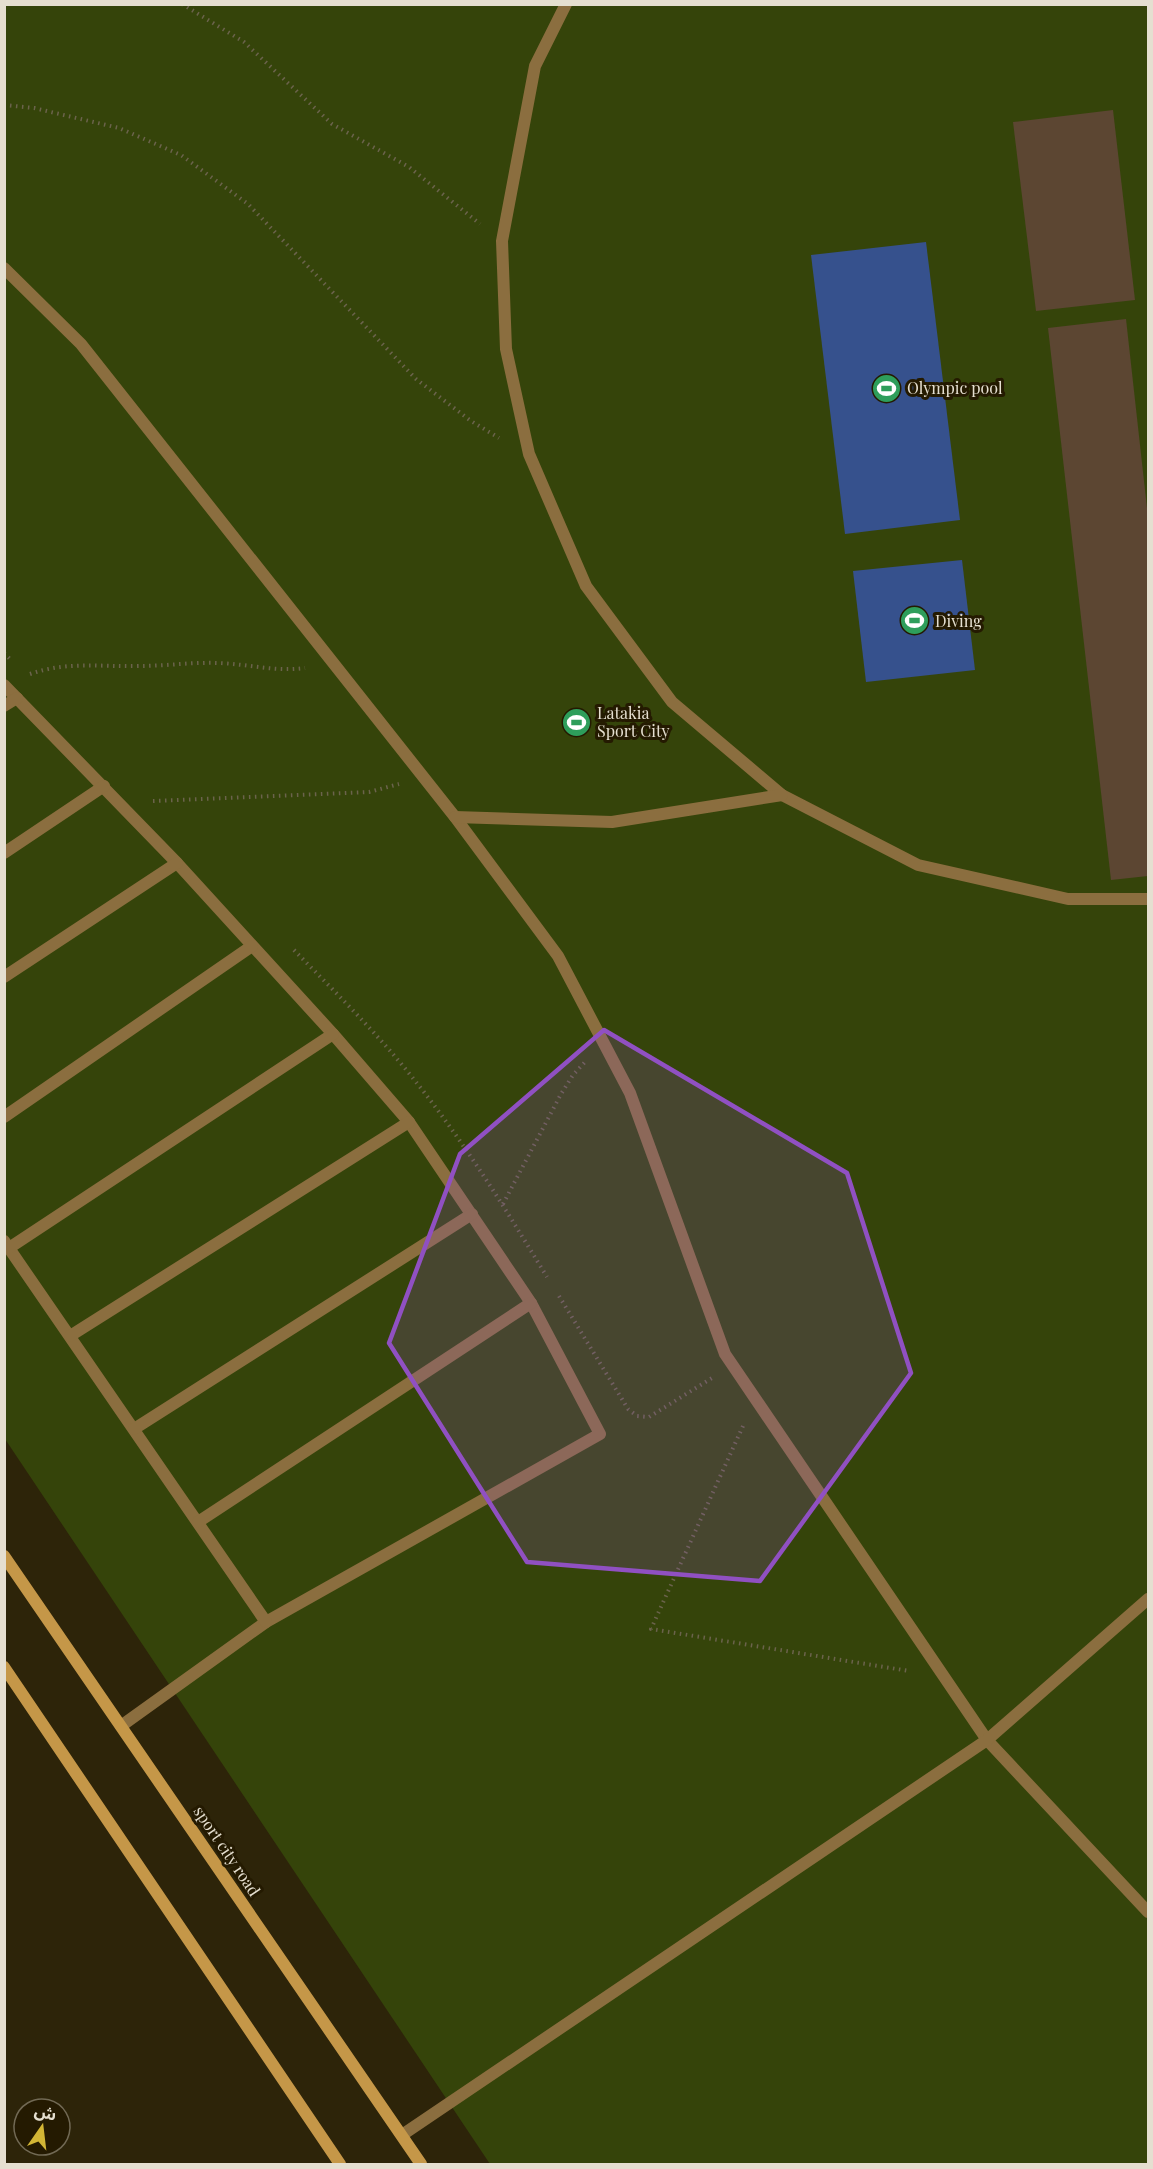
<svg xmlns="http://www.w3.org/2000/svg" width="1153" height="2169" font-family="'Playfair Display','Noto Sans Arabic',serif">
  <style>
    .green { fill: #35440a }
    .water { fill: #36518d }
    .building { fill: #5c4632 }
    .lines { fill: none; stroke-linecap: round; stroke-linejoin: round }
    .path { stroke: #6b634c; stroke-width: 4; stroke-dasharray: 1.5 4.5; stroke-linecap: butt }
    .service { stroke: #8b6e3f; stroke-width: 12 }
    .secondary { stroke: #c59748; stroke-width: 12 }
    .marked { fill: #9050c2; fill-opacity: 0.2; stroke: #9050c2; stroke-width: 4.5; stroke-linejoin: round }
    .labels { text-anchor: middle; stroke-width: 6; stroke-linejoin: round; paint-order: stroke }
    .poi-label { font-size: 16px; fill: #e5dfd0; stroke: #241a01; text-anchor: start }
    .street-label { font-size: 16px; fill: #e5dfd0; stroke: #241a01 }
  </style>
  <rect width="100%" height="100%" fill="#2d2409"/>
  <polygon class="green" points="4,5 1148,5 1148,2164 490,2164 5,1439"/>
  <g class="water">
    <polygon points="926,242 960,520 845,534 811,255"/>
    <polygon points="962,560 975,670 866,682 853,571"/>
  </g>
  <g class="building">
    <polygon points="1113,110 1135,300 1036,311 1013,122"/>
    <polygon points="1126,319 1148,517 1148,876 1111,880 1048,328"/>
  </g>
  <g class="lines">
    <g class="path">
      <polyline points="182,4 244,42 332,124 409,167 480,224"/>
      <polyline points="4,105 34,108 119,128 181,155 248,204 416,379 471,421 499,438"/>
      <polyline points="4,653 12,661"/>
      <path d="M30,674c38,-13 70,-7 109,-8 26,0 53,-4 79,-3 30,1 57,9 87,5"/>
      <polyline points="153,801 369,792 399,784"/>
      <path d="M294,950c40,41 82,82 118,127 51,63 93,131 135,200"/>
      <polyline points="503,1204 561,1094 573,1075 585,1062"/>
      <polyline points="559,1296 628,1409 637,1416 649,1417 712,1378"/>
      <polyline points="743,1426 651,1629 909,1671"/>
    </g>
    <g class="service">
      <polyline points="566,4 535,66 502,241 506,349 529,454 586,586 672,702 782,795 918,865 1068,899 1148,899"/>
      <polyline points="4,268 81,344 455,817 558,956 630,1093 725,1354 987,1740 1148,1912"/>
      <polyline points="4,685 177,863 333,1034 409,1122 531,1303 600,1434 266,1622 121,1726"/>
      <polyline points="4,706 17,698"/>
      <polyline points="455,817 612,822 782,795"/>
      <polyline points="4,853 104,786"/>
      <polyline points="4,977 177,863"/>
      <polyline points="4,1117 252,946"/>
      <polyline points="4,1241 266,1622"/>
      <polyline points="9,1248 333,1034"/>
      <polyline points="70,1336 409,1122"/>
      <polyline points="134,1429 472,1214"/>
      <polyline points="198,1522 531,1303"/>
      <polyline points="402,2135 987,1740 1148,1599"/>
    </g>
    <g class="secondary">
      <polyline points="4,1556 421,2164"/>
      <polyline points="4,1667 340,2164"/>
    </g>
  </g>
  <path class="marked" d="M604,1030l243,143 64,200 -151,208 -233,-19 -138,-219 71,-189z"/>
  <defs>
    <symbol id="stadium-disc" viewBox="-11 -11 22 22"><circle r="9.5" fill="#2e9e5b" stroke="#241a01"/><path d="M0-5a6.5 5 0 1 0 0 10a6.5 5 0 1 0 0-10ZM-3.5-1.8h7v3.6h-7Z" fill="#fff"/></symbol>
  </defs>
  <g fill-rule="evenodd">
    <use href="#stadium-disc" x="870" y="372" width="33" height="33"/>
    <use href="#stadium-disc" x="898" y="604" width="33" height="33"/>
    <use href="#stadium-disc" x="560" y="706" width="33" height="33"/>
  </g>
  <g class="labels">
    <g class="poi-label">
      <text x="907" y="394">Olympic pool</text>
      <text x="935" y="627">Diving</text>
      <text x="597" y="719">Latakia<tspan x="597" dy="18">Sport City</tspan></text>
    </g>
    <g class="street-label">
      <text transform="translate(227 1851) rotate(56)" y="6">sport city road</text>
    </g>
  </g>
  <rect width="1153" height="2169" fill="none" stroke="#e5dfd0" stroke-width="12"/>
  <g transform="translate(42 2127) rotate(14)"><circle r="28" fill="#241a01" stroke="#716954" stroke-width="1.5"/>
  <path d="M0-4.5L10 22L0 15L-10 22Z" fill="#d3b635"/>
  <text y="-9" font-size="16" font-weight="bold" text-anchor="middle" fill="#e5dfd0">ش</text>
  </g>
</svg>
